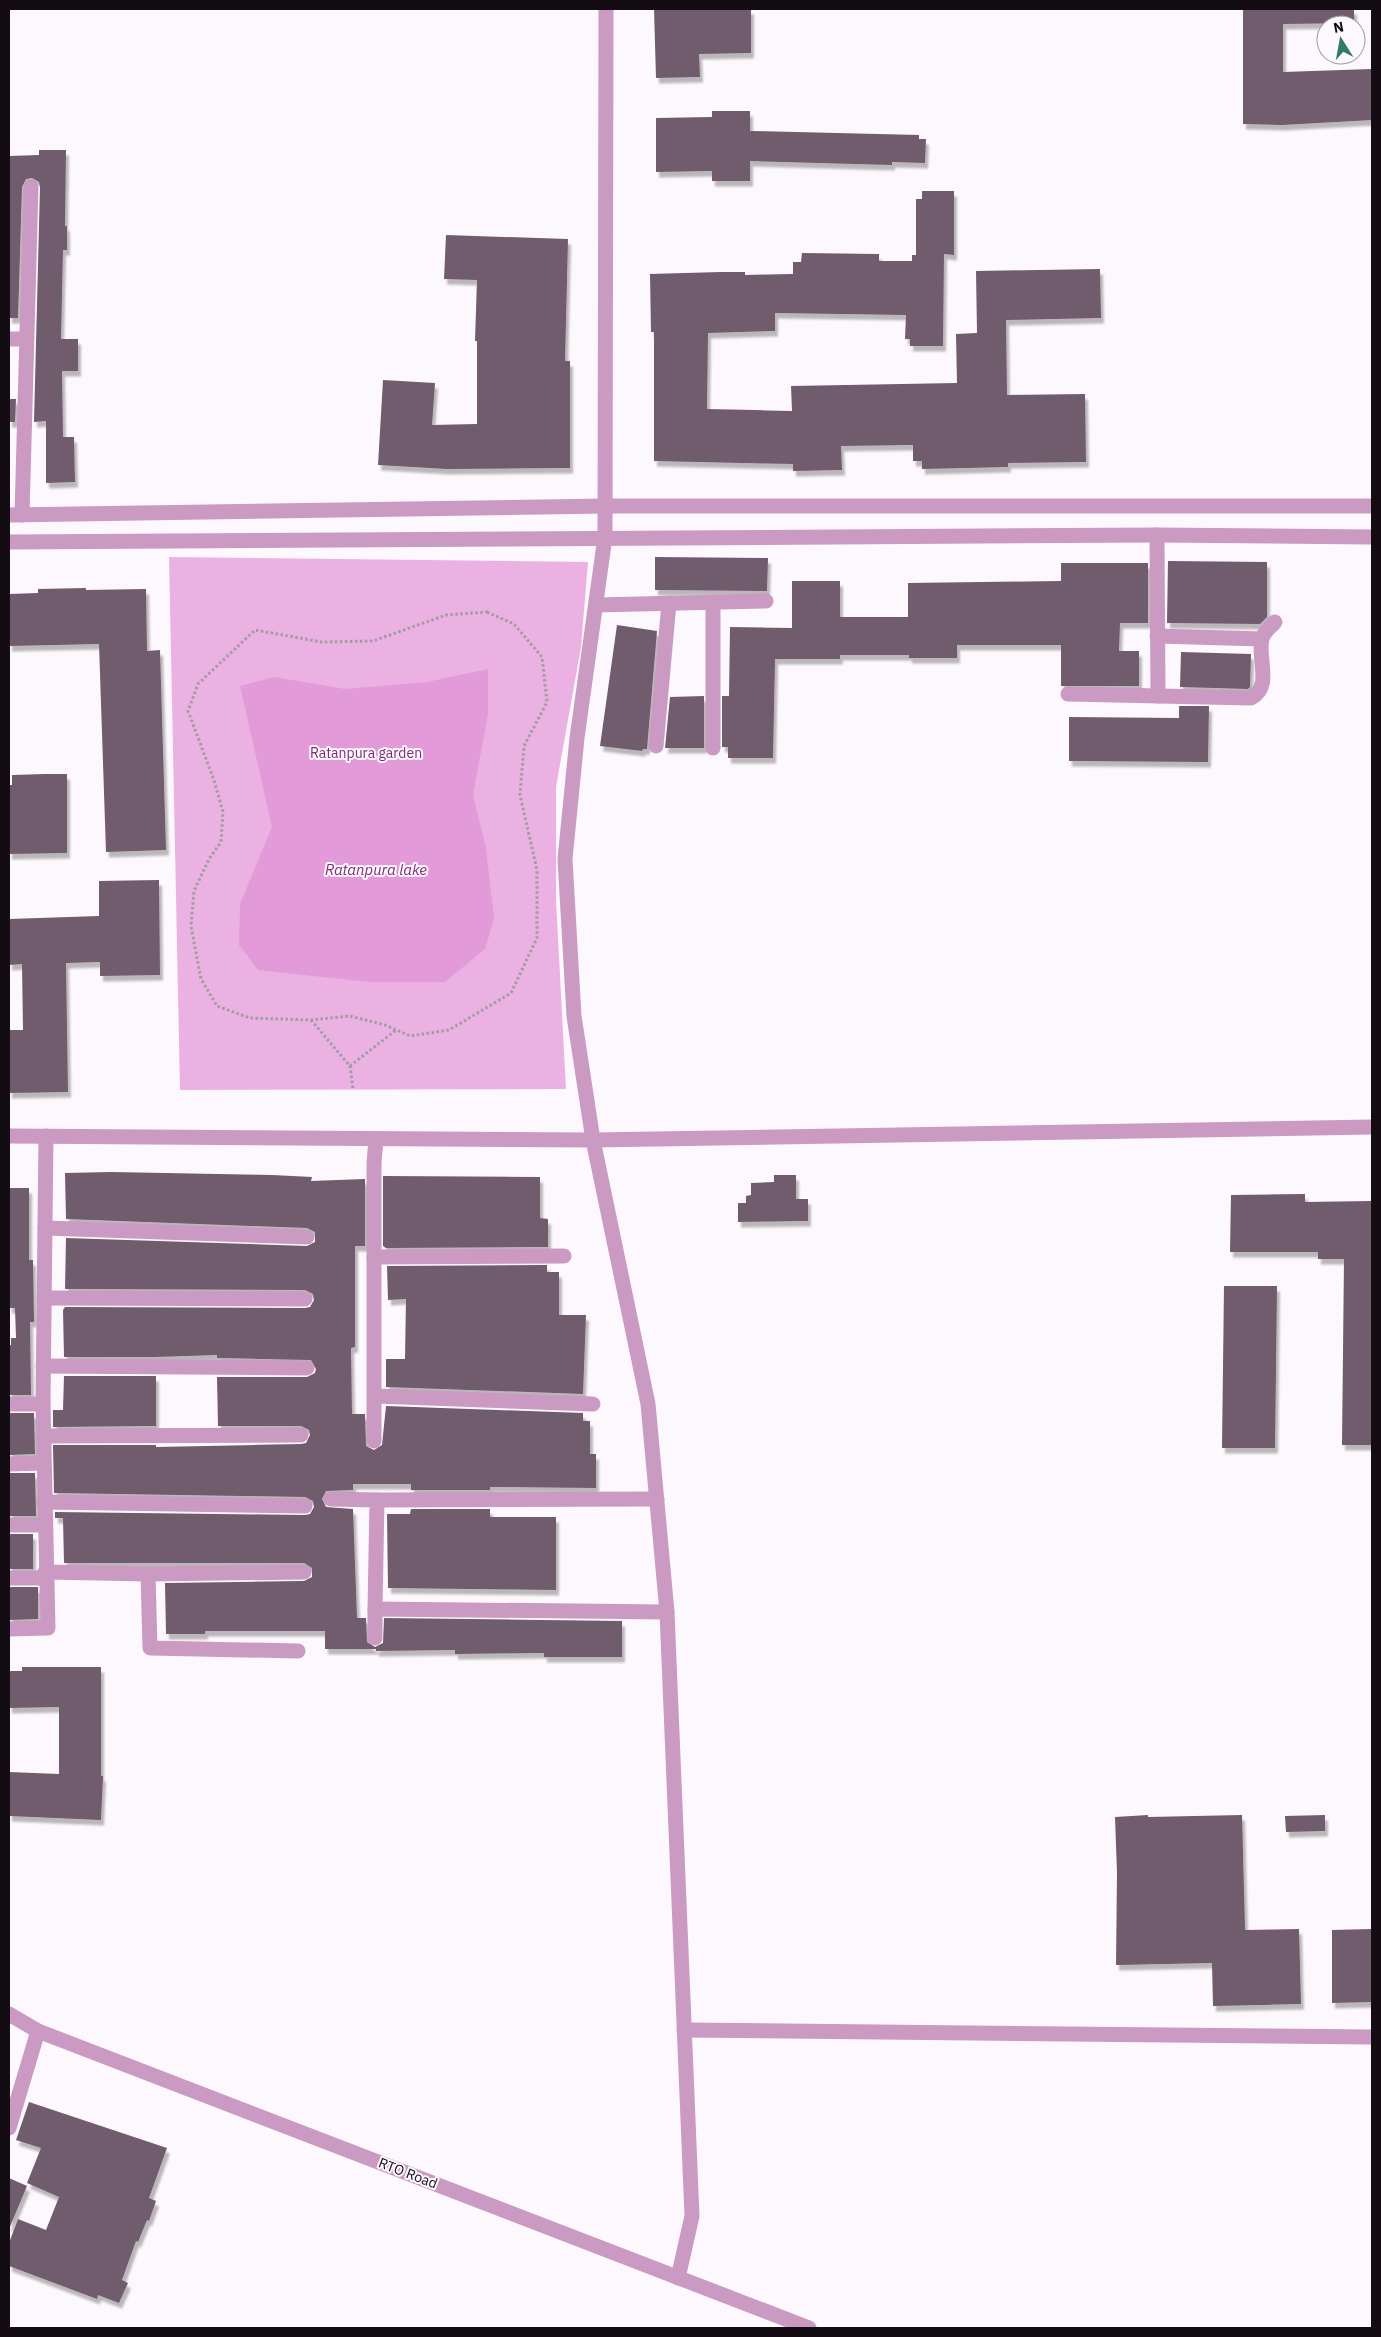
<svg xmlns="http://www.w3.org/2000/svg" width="1381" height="2337" font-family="'IBM Plex Sans',sans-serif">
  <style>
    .green { fill: #ebb1e2 }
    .water { fill: #e39ad9 }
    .building { fill: #705b6d; filter: url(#shadow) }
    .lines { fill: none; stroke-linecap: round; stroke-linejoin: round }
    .path { stroke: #a29ca1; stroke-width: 3; stroke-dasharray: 2.5 2.5; stroke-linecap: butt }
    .minor { stroke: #cb9ac3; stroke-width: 15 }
    .labels { text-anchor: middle; stroke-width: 4; stroke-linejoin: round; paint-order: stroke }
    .park-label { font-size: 14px; fill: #7e2976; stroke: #fdf8fd }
    .street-label { font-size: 14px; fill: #130c12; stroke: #fdf8fd }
    .water-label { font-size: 15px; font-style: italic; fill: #802c78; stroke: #fdf8fd }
  </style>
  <defs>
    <filter id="shadow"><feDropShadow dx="3" dy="5.5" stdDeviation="1" flood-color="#0004"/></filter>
  </defs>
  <rect width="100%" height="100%" fill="#fdf8fd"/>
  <polygon class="green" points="169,557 588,562 581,647 556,787 556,900 566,1089 180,1090"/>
  <polygon class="water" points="488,669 488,714 473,795 486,848 494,919 485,949 445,982 369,982 258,970 239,945 240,904 272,827 240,686 274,677 345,689 427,682"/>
  <g class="building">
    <polygon points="654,9 751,9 751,53 699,54 700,77 656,78"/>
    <polygon points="1243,9 1354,9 1354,23 1283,24 1283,72 1372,69 1372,120 1282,125 1243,124"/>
    <polygon points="712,111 750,111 750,131 919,135 919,139 926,139 925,163 892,162 892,165 750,161 750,181 712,181 712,171 656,172 656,118 712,117"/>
    <polygon points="39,150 66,150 65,226 67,226 67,250 63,250 61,339 78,339 78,371 62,371 63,437 74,437 75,482 46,483 46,421 34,422 40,187 39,182 32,178 26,179 22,187 18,318 9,318 9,156 39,155"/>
    <polygon points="922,191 954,191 954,255 944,254 943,346 910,346 910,339 905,339 906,315 775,313 775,331 708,333 707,409 792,411 791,386 957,383 956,334 977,333 976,271 1100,269 1101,318 1006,320 1007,395 1085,394 1086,462 1008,463 1008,467 922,469 922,461 913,461 913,445 841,446 842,470 793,471 793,464 654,461 654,332 651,332 650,274 721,272 745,272 745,275 793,274 793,262 801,262 802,253 879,254 879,261 912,261 912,255 916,255 916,199 922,199"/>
    <polygon points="446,235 568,239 565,361 570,361 570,468 447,469 378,465 383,380 435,383 432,425 477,424 477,341 475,341 477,280 444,279"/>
    <polygon points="9,399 16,399 15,422 9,422"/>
    <polygon points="655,557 768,558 767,591 655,590"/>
    <polygon points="1168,561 1267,562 1267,617 1260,624 1167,623"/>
    <polygon points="1061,563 1148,563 1148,623 1120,623 1119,651 1139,651 1139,686 1061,686 1061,645 957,645 957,658 909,658 909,655 840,655 840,659 775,659 773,758 728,758 728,747 722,747 722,696 729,696 730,627 792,628 792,581 840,581 840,617 908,617 908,583 1061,581"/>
    <polygon points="86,588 86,590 146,589 147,651 160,650 166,850 106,852 99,644 9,646 9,594 38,593 38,589"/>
    <polygon points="617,625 657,631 647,749 643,749 642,751 600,746"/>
    <polygon points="1181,652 1251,654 1250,687 1248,689 1180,687"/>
    <polygon points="704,696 704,748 665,748 670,697"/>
    <polygon points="1179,706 1209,706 1208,762 1069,761 1069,717 1179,718"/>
    <polygon points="45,774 67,774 67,853 9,854 9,785 12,785 12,775"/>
    <polygon points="159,880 160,975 100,976 100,962 66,963 68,1092 9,1093 9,1030 23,1030 22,964 9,965 9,919 99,916 99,881"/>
    <polygon points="111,1172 272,1175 312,1177 311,1181 365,1179 365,1246 355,1246 355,1347 351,1348 352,1414 365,1414 366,1446 374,1450 382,1445 386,1406 583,1413 583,1421 590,1421 590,1454 596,1454 596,1488 495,1487 490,1487 490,1490 411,1490 411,1484 353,1484 353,1490 326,1491 322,1499 326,1507 353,1509 357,1618 366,1618 367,1642 375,1647 383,1643 384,1618 622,1621 622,1657 544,1657 544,1653 455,1654 455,1650 376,1651 376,1649 325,1649 325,1631 205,1631 205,1634 166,1634 165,1583 304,1581 312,1577 312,1568 304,1563 64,1563 63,1518 55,1518 55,1512 305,1515 310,1514 314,1507 313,1501 305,1497 54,1493 53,1445 156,1445 156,1447 301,1444 306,1443 310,1435 309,1430 301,1426 218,1426 217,1377 307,1377 315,1373 316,1369 311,1360 217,1358 217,1355 155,1357 64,1357 63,1310 65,1307 305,1308 310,1307 314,1300 313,1294 305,1290 65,1289 66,1238 307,1246 315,1242 315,1232 307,1228 66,1219 65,1173"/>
    <polygon points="774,1175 796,1175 796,1199 808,1199 808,1221 738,1222 738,1203 746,1203 746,1196 751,1195 751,1183 774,1182"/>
    <polygon points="383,1176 540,1177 540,1218 548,1219 548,1247 386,1248 383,1246"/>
    <polygon points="9,1188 29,1188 29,1260 33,1260 34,1322 30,1322 31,1395 9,1395 9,1345 11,1345 11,1338 16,1338 15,1308 9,1308"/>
    <polygon points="1305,1194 1305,1202 1372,1201 1372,1445 1342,1445 1344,1259 1318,1259 1318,1252 1230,1252 1231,1195"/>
    <polygon points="547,1265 547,1272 559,1272 559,1315 586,1315 583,1394 386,1387 386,1359 405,1359 406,1299 388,1300 387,1266"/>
    <polygon points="1224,1286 1277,1286 1275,1448 1222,1448"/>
    <polygon points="64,1376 156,1376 156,1426 53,1427 53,1410 63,1410"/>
    <polygon points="9,1413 34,1413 35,1454 9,1455"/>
    <polygon points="9,1473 35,1473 36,1516 9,1516"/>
    <polygon points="411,1509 490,1509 490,1517 556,1517 556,1590 388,1588 387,1514 410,1514"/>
    <rect x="9" y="1534" width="24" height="35"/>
    <polygon points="9,1587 38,1587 38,1619 9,1620"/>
    <polygon points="22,1667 101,1667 101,1776 103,1776 101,1820 9,1816 9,1772 59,1774 59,1707 9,1708 9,1671 22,1671"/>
    <polygon points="1148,1815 1148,1817 1242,1815 1245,1930 1299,1929 1301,2004 1213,2006 1212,1963 1116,1965 1117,1873 1115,1817"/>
    <polygon points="1325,1815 1325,1831 1286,1832 1285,1816"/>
    <polygon points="1372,1929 1372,2002 1332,2003 1332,1930"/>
    <polygon points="29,2102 167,2148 149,2198 156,2201 149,2221 147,2220 138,2242 136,2241 122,2280 128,2283 119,2303 98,2295 97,2299 9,2266 9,2243 18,2219 46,2230 59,2197 27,2183 41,2148 16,2140"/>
    <polygon points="9,2178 27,2186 9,2229"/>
  </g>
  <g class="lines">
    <g class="path">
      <polygon points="487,612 514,624 542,657 547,702 524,746 520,795 537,870 537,938 511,993 449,1030 410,1036 385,1025 350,1016 311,1020 250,1018 217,1006 201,979 191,926 194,891 209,859 221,842 223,812 214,780 188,711 198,684 255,630 322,642 373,641 446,615"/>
      <polyline points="311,1020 350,1066 353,1089"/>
      <polyline points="350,1066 396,1030"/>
    </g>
    <g class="minor">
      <polyline points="606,9 605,537 577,738 565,859 574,1016 593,1140 648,1404 667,1612 692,2216 678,2278"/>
      <polyline points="9,339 26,339"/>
      <polyline points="9,515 605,506 1372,506"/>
      <polyline points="22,515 31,187"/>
      <polyline points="1157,535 1158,696"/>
      <polyline points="9,542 1157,535 1372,537"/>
      <polyline points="596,605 766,601"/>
      <polyline points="1157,636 1262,639"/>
      <path d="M1068,694l183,4c22,-11 6,-40 11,-60 2,-6 9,-11 13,-16"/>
      <polyline points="656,746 669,603"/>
      <polyline points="713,748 713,602"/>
      <polyline points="9,1136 593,1140 1372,1127"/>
      <polyline points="45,1228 307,1237"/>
      <polyline points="374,1257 374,1163 376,1139"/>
      <polyline points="44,1298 305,1299"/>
      <polyline points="43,1366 307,1368"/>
      <polyline points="375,1396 593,1404"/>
      <polyline points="9,1404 43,1404"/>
      <polyline points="43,1436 301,1435"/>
      <polyline points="374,1441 374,1257 564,1256"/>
      <polyline points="9,1464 44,1463"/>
      <polyline points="331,1499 377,1500 375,1609"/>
      <polyline points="377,1500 657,1499"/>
      <polyline points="44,1502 305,1506"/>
      <polyline points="9,1525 45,1525"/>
      <polyline points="45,1572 148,1574 150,1648 298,1651"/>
      <polyline points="148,1574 304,1572"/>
      <polyline points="9,1578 45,1578"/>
      <polyline points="9,1629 48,1628 43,1404 46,1136"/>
      <polyline points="375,1638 375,1609 667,1612"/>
      <polyline points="9,2014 38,2031 809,2328"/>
      <polyline points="684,2030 1372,2037"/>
      <polyline points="9,2128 38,2031"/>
    </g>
  </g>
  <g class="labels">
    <g class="park-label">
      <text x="366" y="758">Ratanpura garden</text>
    </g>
    <g class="street-label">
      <text transform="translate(408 2173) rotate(21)" y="5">RTO Road</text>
    </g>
    <g class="water-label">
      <text x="376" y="875">Ratanpura lake</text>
    </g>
  </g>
  <rect width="1381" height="2337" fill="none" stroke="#130c12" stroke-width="20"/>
  <g transform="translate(1341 40) rotate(349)"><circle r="24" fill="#fdf8fd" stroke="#9f9a9f"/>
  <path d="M0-4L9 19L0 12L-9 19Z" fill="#34796e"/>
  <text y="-8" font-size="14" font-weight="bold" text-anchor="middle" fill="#130c12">N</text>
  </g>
</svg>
